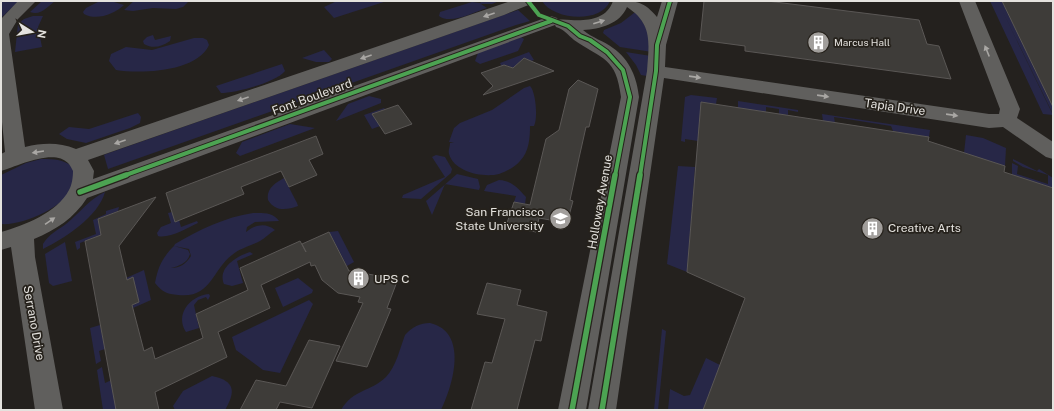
<svg xmlns="http://www.w3.org/2000/svg" width="1054" height="411" font-family="'Public Sans',sans-serif">
  <style>
    .green { fill: #272747 }
    .building { fill: #3e3c39; stroke: #5a5755 }
    .lines { fill: none; stroke-linecap: round; stroke-linejoin: round }
    .minor { fill: #605f5d; fill-rule: evenodd }
    .cycleway-far1-casing { stroke: #26221c; stroke-width: 6 }
    .cycleway-casing { stroke: #26221c; stroke-width: 8 }
    .cycleway-far1 { stroke: #4ca352; stroke-width: 4 }
    .cycleway { stroke: #4ca352; stroke-width: 5.5 }
    .oneway { fill: #a9a7a4 }
    .labels { text-anchor: middle; stroke-width: 3.5; stroke-linejoin: round; paint-order: stroke }
    .far-poi-label { font-size: 10px; fill: #e4e2de; stroke: #26221c; text-anchor: start }
    .street-label { font-size: 12px; fill: #e4e2de; stroke: #26221c }
    .poi-label { font-size: 12px; fill: #e4e2de; stroke: #26221c; text-anchor: start }
  </style>
  <rect width="100%" height="100%" fill="#24211e"/>
  <g class="green">
    <polygon points="3,1 19,1 1,18 1,3"/>
    <path d="M42,1h13c-8,6 -14,15 -25,11z"/>
    <polygon points="134,1 188,1 188,2 183,7 176,9 153,8 133,11 124,10"/>
    <polygon points="337,1 387,1 334,18 324,7"/>
    <path d="M482,1h17l-7,3h-11l6,4c-13,4 -36,17 -48,8l1,-4 32,-10 8,1z"/>
    <path d="M542,1h68c-9,23 -57,19 -68,0z"/>
    <polygon points="990,1 1002,1 1053,107 1053,114 1000,6 1053,115 1043,114"/>
    <path d="M98,2h16l10,3c-9,9 -28,16 -40,9l-1,-2 3,-4z"/>
    <polygon points="518,10 530,21 516,25 108,169 104,155 106,154"/>
    <path d="M634,13h2c12,14 13,21 16,39l-32,-5 -17,-14 1,-3 17,-7z"/>
    <polygon points="33,16 43,16 38,27 42,47 15,52 18,24 24,19"/>
    <path d="M153,35l2,5 16,-4 -1,5c-9,6 -17,8 -26,3l-1,-3 4,-4z"/>
    <polygon points="521,37 524,39 518,51 480,64 475,61 478,53"/>
    <path d="M194,38h9l4,2 2,5c-12,27 -68,29 -93,25l-7,-9 2,-7 15,-7 26,3z"/>
    <polygon points="324,50 332,59 329,62 316,62 302,58"/>
    <polygon points="529,52 534,60 531,61 524,58 513,68 506,65 502,67 500,63"/>
    <polygon points="626,52 651,56 647,76 641,75 636,65"/>
    <path d="M282,64l3,7c-8,11 -50,22 -64,22l-5,-7z"/>
    <path d="M530,86c6,6 8,33 4,40h-4c0,12 -1,26 -10,35 -5,6 -13,10 -21,13 -16,4 -45,-2 -50,-20 -1,-4 1,-7 1,-11l4,-1h-5l5,-14 6,-5 32,-13 32,-22z"/>
    <polygon points="691,95 717,98 716,104 701,102 698,141 685,139 685,142 681,141 685,97"/>
    <polygon points="369,96 381,99 381,103 336,121 348,104"/>
    <polygon points="738,101 798,110 798,112 788,110 788,115 779,114 779,109 766,107 766,112 738,108"/>
    <polygon points="384,108 385,109 372,114 380,126 372,129 364,115"/>
    <polygon points="138,113 141,117 140,123 130,128 86,143 67,139 59,134 69,127 89,129"/>
    <polygon points="822,114 930,130 929,137 893,131 891,126 834,117 835,123 823,121"/>
    <polygon points="290,124 315,128 240,156 236,153 242,142"/>
    <polygon points="966,135 983,138 1006,148 1005,166 964,153"/>
    <polygon points="436,155 445,157 452,169 451,173 421,199 402,198 403,195 445,177 432,157"/>
    <path d="M41,159c13,0 22,0 32,8 0,6 2,14 0,19 -7,21 -51,40 -72,38v-49l25,-12z"/>
    <polygon points="1013,159 1037,171 1039,169 1053,178 1053,188 1012,175 1012,163 1018,166 1017,174 1048,184 1048,175 1023,167 1013,161"/>
    <polygon points="678,166 695,167 687,272 667,264"/>
    <polygon points="457,174 478,179 480,187 479,190 445,184 432,215 426,201"/>
    <path d="M284,178l13,25 1,3c-11,4 -23,6 -30,-6 -2,-11 7,-17 16,-22z"/>
    <path d="M499,180c13,1 18,7 27,17l-1,7 -11,-2 2,-6 -32,-5 3,-6z"/>
    <path d="M105,192c-7,25 -40,46 -62,57v-5c6,-10 15,-14 23,-20 14,-11 23,-25 39,-32z"/>
    <polygon points="119,207 118,211 98,219 101,235 80,243 80,248 77,250 75,242 96,234 93,220 106,214 106,211"/>
    <path d="M172,212l7,8 2,7 16,-6 1,2c-11,5 -29,16 -40,13l-1,-3 4,-6 10,-4 -3,-10z"/>
    <path d="M253,213c10,0 20,-1 26,8l-24,1 -8,5 -1,5c9,-7 19,-10 29,-2 -5,3 -10,8 -15,11 -9,5 -20,7 -28,14 -20,15 -21,44 -54,40 -11,-1 -16,-3 -23,-12 3,-16 7,-25 19,-37l14,4 2,4c-3,10 -12,12 -19,14 9,0 15,-4 20,-12l-2,-7 -15,-3 1,-2c24,-14 50,-27 78,-31z"/>
    <polygon points="338,231 354,262 347,266 329,232"/>
    <polygon points="65,242 72,281 53,286 49,283 45,254"/>
    <path d="M250,252l3,2 -2,1 -14,6 6,22 -11,3 -8,-2c-7,-16 13,-28 26,-32z"/>
    <polygon points="144,270 151,300 133,308 132,305 139,302 133,278 127,280 126,278"/>
    <polygon points="298,278 313,290 312,293 283,307 275,288"/>
    <path d="M209,294l1,2 -2,4 -2,-3 -8,3 -4,5 5,23 -13,4c-11,-17 3,-36 23,-38z"/>
    <polygon points="309,300 313,304 280,373 263,370 236,350 232,337"/>
    <path d="M430,323c39,9 23,63 11,87h-100c12,-21 30,-18 45,-33 10,-10 14,-29 19,-42 7,-8 15,-12 25,-12z"/>
    <polygon points="100,325 105,349 99,351 101,361 96,364 90,328"/>
    <polygon points="662,329 666,331 658,410 654,410"/>
    <polygon points="706,358 720,365 703,410 668,410 670,389 684,396 690,395"/>
    <polygon points="102,367 105,383 129,372 116,410 103,410 97,370"/>
    <path d="M212,376c23,5 24,15 13,34h-50l-2,-4 10,-15z"/>
  </g>
  <g class="building">
    <polygon points="704,1 767,1 919,20 927,44 939,46 951,79 745,51 745,46 700,40"/>
    <polygon points="1002,1 1053,1 1053,107"/>
    <polygon points="524,58 554,71 483,95 493,86 481,73 504,65 513,68"/>
    <polygon points="578,80 598,89 589,127 586,127 579,158 570,200 573,201 567,223 539,218 536,232 506,226 514,202 530,205 546,139 559,130 569,89"/>
    <polygon points="701,102 929,137 928,141 1005,166 1004,172 1053,188 1053,410 703,410 745,298 687,272"/>
    <polygon points="398,105 412,124 385,134 372,114"/>
    <polygon points="316,136 323,154 309,160 317,175 289,187 281,171 241,187 244,194 175,222 166,193"/>
    <polygon points="156,197 119,246 127,280 133,277 139,302 132,305 144,351 152,347 155,359 203,338 196,314 248,290 240,268 300,241 306,252 302,244 329,232 349,271 398,279 387,308 391,309 367,367 336,361 363,303 358,302 360,297 338,293 322,280 315,265 311,266 310,262 261,285 270,308 218,332 227,357 155,392 159,410 116,410 85,241 101,235 98,219"/>
    <polygon points="487,283 521,290 517,305 547,312 541,341 535,340 517,410 471,410 485,362 492,363 505,319 477,314"/>
    <polygon points="309,340 340,346 312,408 280,402 276,410 240,410 256,380 286,386"/>
  </g>
  <g class="lines">
    <path class="minor" d="M18,1h18l-18,18 -9,15 16,113c18,-4 33,-5 51,2l435,-148h22l-2,3 -27,11 -416,145 6,11 -1,8 452,-161 6,-2 6,2 1,2c5,-1 9,0 13,0 17,1 36,-1 42,-19 22,0 30,-1 44,16l5,-16h16l-12,44 -1,22 324,47h10l1,-5 -41,-108h16l45,108 -3,9 36,24v17l-7,-2 -43,-30 -14,1 -325,-50 -48,332h-28l59,-339c2,-28 6,-47 -20,-64 -7,17 -27,22 -44,23 9,8 21,11 30,18 17,12 24,30 26,49l-53,313h-28l63,-313c-5,-40 -18,-37 -47,-57 -6,-5 -10,-11 -18,-13l-1,-2 -468,173c-13,20 -31,32 -53,41l1,18 28,153h-28l-24,-163 -10,3v-18c24,-7 56,-19 68,-42 3,-5 4,-13 4,-19 -1,-2 -3,-6 -5,-8 -14,-15 -51,3 -67,8v-17l4,-2 -4,-40v-93z"/>
    <defs>
      <g id="cycleway-far1">
        <polyline points="528,1 539,15 568,26 580,36 590,40 607,52 623,70 630,97 615,176"/>
        <polyline points="123,176 551,21"/>
        <polyline points="640,176 656,71 657,45 670,1"/>
      </g>
      <g id="cycleway">
        <polyline points="80,192 126,175"/>
        <polyline points="572,410 615,175"/>
        <polyline points="602,410 640,175"/>
      </g>
    </defs>
    <use href="#cycleway-far1" class="cycleway-far1-casing"/>
    <use href="#cycleway" class="cycleway-casing"/>
    <use href="#cycleway-far1" class="cycleway-far1"/>
    <use href="#cycleway" class="cycleway"/>
  </g>
  <defs><path id="oneway-solid" d="M-6-.8H1V-3.2L6.5 0L1 3.2V.8H-6Z"/></defs>
  <g class="oneway">
    <use href="#oneway-solid" transform="translate(489 15) rotate(161)"/>
    <use href="#oneway-solid" transform="translate(599 22) rotate(-17)"/>
    <use href="#oneway-solid" transform="translate(987 51) rotate(-112)"/>
    <use href="#oneway-solid" transform="translate(366 57) rotate(161)"/>
    <use href="#oneway-solid" transform="translate(695 77) rotate(8)"/>
    <use href="#oneway-solid" transform="translate(823 96) rotate(8)"/>
    <use href="#oneway-solid" transform="translate(243 99) rotate(161)"/>
    <use href="#oneway-solid" transform="translate(952 115) rotate(8)"/>
    <use href="#oneway-solid" transform="translate(120 142) rotate(161)"/>
    <use href="#oneway-solid" transform="translate(38 152) rotate(171)"/>
    <use href="#oneway-solid" transform="translate(50 221) rotate(-34)"/>
  </g>
  <defs>
    <symbol id="building-disc" viewBox="-11 -11 22 22"><circle r="9.5" fill="#a19e9b" stroke="#26221c"/><path d="M-4-6H4V6H1V3H-1V6H-4ZM-2.5-4.3h1.7v1.8h-1.7ZM.8-4.3h1.7v1.8H.8ZM-2.5-1h1.7V.8h-1.7ZM.8-1h1.7V.8H.8Z" fill="#fff"/></symbol>
    <symbol id="university-disc" viewBox="-11 -11 22 22"><circle r="9.5" fill="#a19e9b" stroke="#26221c"/><path d="M0-5L7-2L0 1L-7-2ZM-4 1L0 2.5L4 1V4Q0 6-4 4Z" fill="#fff"/></symbol>
  </defs>
  <g fill-rule="evenodd">
    <use href="#building-disc" x="806" y="30" width="25" height="25"/>
    <use href="#university-disc" x="548" y="206" width="25" height="25"/>
    <use href="#building-disc" x="860" y="216" width="25" height="25"/>
    <use href="#building-disc" x="346" y="266" width="25" height="25"/>
  </g>
  <g class="labels">
    <g class="far-poi-label">
      <text x="834" y="46">Marcus Hall</text>
    </g>
    <g class="street-label">
      <text transform="translate(312 97) rotate(-20)" y="4">Font Boulevard</text>
      <text transform="translate(895 107) rotate(8)" y="4">Tapia Drive</text>
      <text transform="translate(600 202) rotate(-80)" y="4">Holloway Avenue</text>
      <text transform="translate(34 323) rotate(80)" y="4">Serrano Drive</text>
    </g>
    <g class="poi-label">
      <text x="544" y="216" text-anchor="end">San Francisco<tspan x="544" dy="14">State University</tspan></text>
      <text x="888" y="232">Creative Arts</text>
      <text x="374" y="283">UPS C</text>
    </g>
  </g>
  <rect width="1054" height="411" fill="none" stroke="#e4e2de" stroke-width="4"/>
  <g transform="translate(32 32) rotate(101)" stroke="#26221c" stroke-width="3" paint-order="stroke">
  <path d="M0-3L7 15L0 10L-7 15Z" fill="#e4e2de"/>
  <text y="-6" font-size="11" font-weight="bold" text-anchor="middle" fill="#e4e2de">N</text>
  </g>
</svg>
